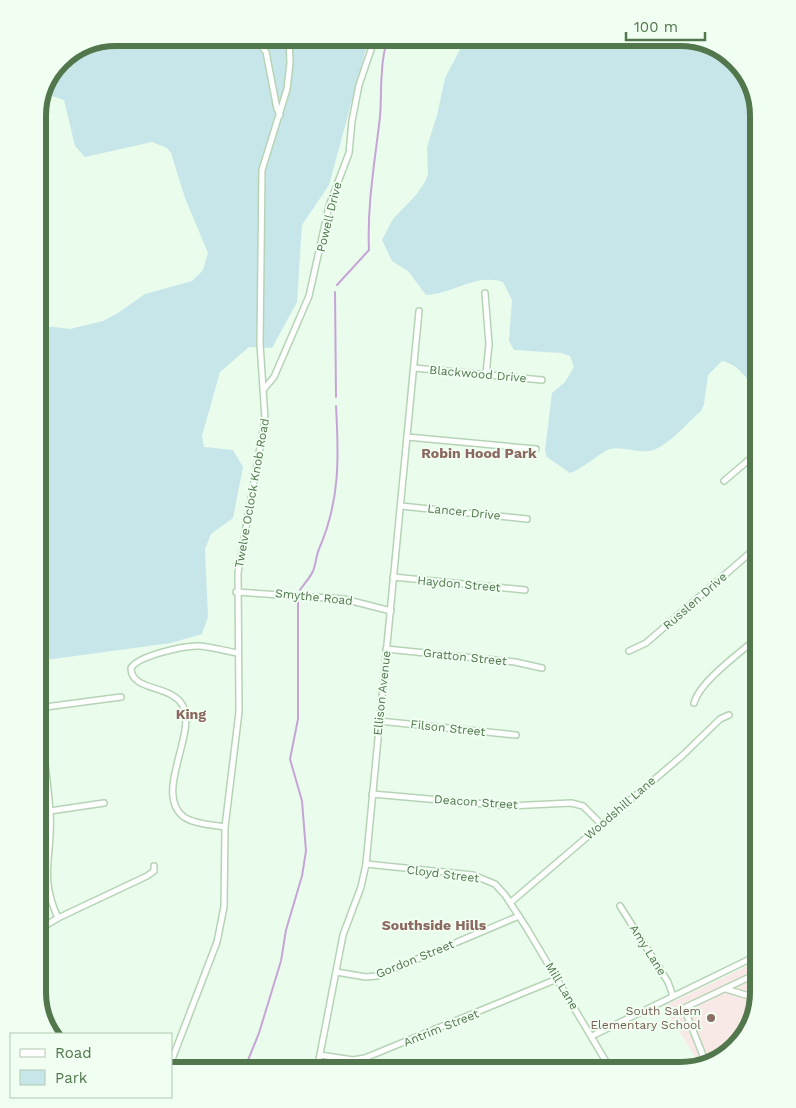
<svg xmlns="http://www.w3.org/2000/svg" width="796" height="1108" font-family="'Work Sans',sans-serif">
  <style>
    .education { fill: #f9e9e6 }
    .green { fill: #c7e6ea }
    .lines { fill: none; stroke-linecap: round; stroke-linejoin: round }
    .stream { stroke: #c7a4d8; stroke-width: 2 }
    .minor-casing { stroke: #b5d4b5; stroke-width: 8 }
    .minor { stroke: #fff; stroke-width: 5 }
    .education-dot { fill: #8d6e63; stroke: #f0fff2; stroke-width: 2 }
    .labels { text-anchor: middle; stroke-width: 4; stroke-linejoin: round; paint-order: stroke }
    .street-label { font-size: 12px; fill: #52774d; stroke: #f0fff2 }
    .education-label { font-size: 12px; fill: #785e54; stroke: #f0fff2; text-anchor: end }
    .neighbourhood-label { font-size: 14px; font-weight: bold; fill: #8c6860; stroke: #f0fff2 }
    .rim { fill: none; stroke: #52774d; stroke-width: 6 }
  </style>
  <rect width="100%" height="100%" fill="#eafcec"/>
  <polygon class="education" points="758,961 758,992 748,1031 719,1060 700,1065 664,1006"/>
  <g class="green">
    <polygon points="117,38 369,38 329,185 302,225 297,302 272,348 249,347 220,372 202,436 204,447 233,450 243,467 233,518 211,534 205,549 208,617 202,634 171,643 38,661 38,325 70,329 103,321 118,313 145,294 192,281 203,270 208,253 185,198 171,153 167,148 152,142 85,157 75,146 64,100 46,94 64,57"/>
    <path d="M466,38h218l35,10 29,29 10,40v272c-15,-11 -17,-24 -36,-28l-14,14 -4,29 -3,7c-13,11 -35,38 -52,40 -13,2 -26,-5 -39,-2 -10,3 -25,19 -40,24l-23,-16 -2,-7 7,-57 13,-11 9,-15 -4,-11 -9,-3 -47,-3 -5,-9 3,-41 -9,-18c-27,-9 -50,12 -77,13l-18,-24 -16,-10 -10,-21 11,-21 23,-24 9,-13 3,-8 -1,-27 10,-32 8,-37z"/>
  </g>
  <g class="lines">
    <g class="stream">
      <path d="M337,285l32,-35c-2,-42 5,-83 10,-125 3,-18 1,-36 3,-53 0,-12 3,-23 5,-34"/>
      <polyline points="335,292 336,397"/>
      <path d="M300,590c4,-6 10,-12 13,-19 3,-7 3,-15 6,-22 21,-48 20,-91 17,-143"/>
      <polyline points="244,1070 259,1033 281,961 286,930 302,876 306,851 302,801 290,759 298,719 298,602"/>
    </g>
    <defs>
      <g id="minor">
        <polyline points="256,38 266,52 277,109 280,115"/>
        <polyline points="485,293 489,344 486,374"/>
        <polyline points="414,368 542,380"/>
        <polyline points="264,389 274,377 309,296 329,206 349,153 352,121 359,85 375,38"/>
        <polyline points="407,437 536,449"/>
        <polyline points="724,481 758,452"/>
        <polyline points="401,506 527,519"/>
        <polyline points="393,577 525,590"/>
        <polyline points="236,592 344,599 391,611"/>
        <polyline points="386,649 515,662 542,668"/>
        <polyline points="629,651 646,643 758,546"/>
        <path d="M694,703c6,-22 46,-50 64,-66"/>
        <polyline points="38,708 121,697"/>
        <path d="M38,711c4,34 10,68 12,102 3,43 -12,62 8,105"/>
        <polyline points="379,721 516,735"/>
        <polyline points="372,794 508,806 571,803 583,806 601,824"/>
        <polyline points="50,811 104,803"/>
        <path d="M225,827c-12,-2 -31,-3 -41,-10 -31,-23 13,-83 -1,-111 -11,-22 -52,-14 -52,-38 7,-12 54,-23 69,-22 12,1 25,5 38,7"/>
        <polyline points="366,864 473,875 495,884 505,895 526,927 611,1070"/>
        <polyline points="511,902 683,755 720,719 729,715"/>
        <polyline points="620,906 668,982 673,996"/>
        <polyline points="38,930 58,918 147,876 154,871 154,866"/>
        <polyline points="336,972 366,977 377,976 519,916"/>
        <polyline points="726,989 749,996 758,992"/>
        <polyline points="592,1036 758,955"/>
        <polyline points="320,1055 353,1060 365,1058 557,979"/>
        <polyline points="171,1062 217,942 224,907 225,827 239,712 238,573 265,419 260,344 262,170 287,89 290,63 289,38"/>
        <polyline points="706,1063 684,1008 758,973"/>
        <polyline points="317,1070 343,935 361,887 366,864 419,311"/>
      </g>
    </defs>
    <use href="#minor" class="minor-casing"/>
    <use href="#minor" class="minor"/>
  </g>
  <circle class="education-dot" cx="711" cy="1018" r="5"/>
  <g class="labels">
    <g class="street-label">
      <text transform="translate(329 217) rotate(-76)" y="4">Powell Drive</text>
      <text transform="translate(478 374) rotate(5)" y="4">Blackwood Drive</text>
      <text transform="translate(252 493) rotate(-80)" y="4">Twelve Oclock Knob Road</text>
      <text transform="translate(464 512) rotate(6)" y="4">Lancer Drive</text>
      <text transform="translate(459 584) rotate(5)" y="4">Haydon Street</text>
      <text transform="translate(314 597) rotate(6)" y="4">Smythe Road</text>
      <text transform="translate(695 601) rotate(-41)" y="4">Russlen Drive</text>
      <text transform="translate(465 657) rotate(6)" y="4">Gratton Street</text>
      <text transform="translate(382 693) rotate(-84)" y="4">Ellison Avenue</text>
      <text transform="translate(448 728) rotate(6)" y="4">Filson Street</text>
      <text transform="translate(476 802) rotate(4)" y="4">Deacon Street</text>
      <text transform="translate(620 808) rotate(-41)" y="4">Woodshill Lane</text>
      <text transform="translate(443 874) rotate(7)" y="4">Cloyd Street</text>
      <text transform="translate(648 950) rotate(58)" y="4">Amy Lane</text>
      <text transform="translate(415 959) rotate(-22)" y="4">Gordon Street</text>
      <text transform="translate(562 986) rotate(59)" y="4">Mill Lane</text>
      <text transform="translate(441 1028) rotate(-22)" y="4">Antrim Street</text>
    </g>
    <g class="education-label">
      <text x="701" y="1015">South Salem<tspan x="701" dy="14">Elementary School</tspan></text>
    </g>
    <g class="neighbourhood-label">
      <text x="479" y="458">Robin Hood Park</text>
      <text x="191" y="719">King</text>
      <text x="434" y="930">Southside Hills</text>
    </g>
  </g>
  <path d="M0 0H796V1108H0ZM116 46H680A70 70 0 0 1 750 116V992A70 70 0 0 1 680 1062H116A70 70 0 0 1 46 992V116A70 70 0 0 1 116 46Z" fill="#f0fff2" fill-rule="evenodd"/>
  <path class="rim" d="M116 46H680A70 70 0 0 1 750 116V992A70 70 0 0 1 680 1062H116A70 70 0 0 1 46 992V116A70 70 0 0 1 116 46Z"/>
  <rect x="10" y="1033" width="162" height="65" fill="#f0fff2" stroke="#b1c9b0"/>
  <rect x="20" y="1049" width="25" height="8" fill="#ffffff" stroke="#b1c9b0"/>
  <text x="55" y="1058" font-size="15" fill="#52774d">Road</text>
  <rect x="20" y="1070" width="25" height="15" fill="#c7e6ea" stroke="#b1c9b0"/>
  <text x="55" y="1083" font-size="15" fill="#52774d">Park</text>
  <path d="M626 32v8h79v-8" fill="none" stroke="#52774d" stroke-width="2.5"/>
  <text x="634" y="32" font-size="15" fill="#52774d" stroke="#f0fff2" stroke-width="4" paint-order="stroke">100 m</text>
</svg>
